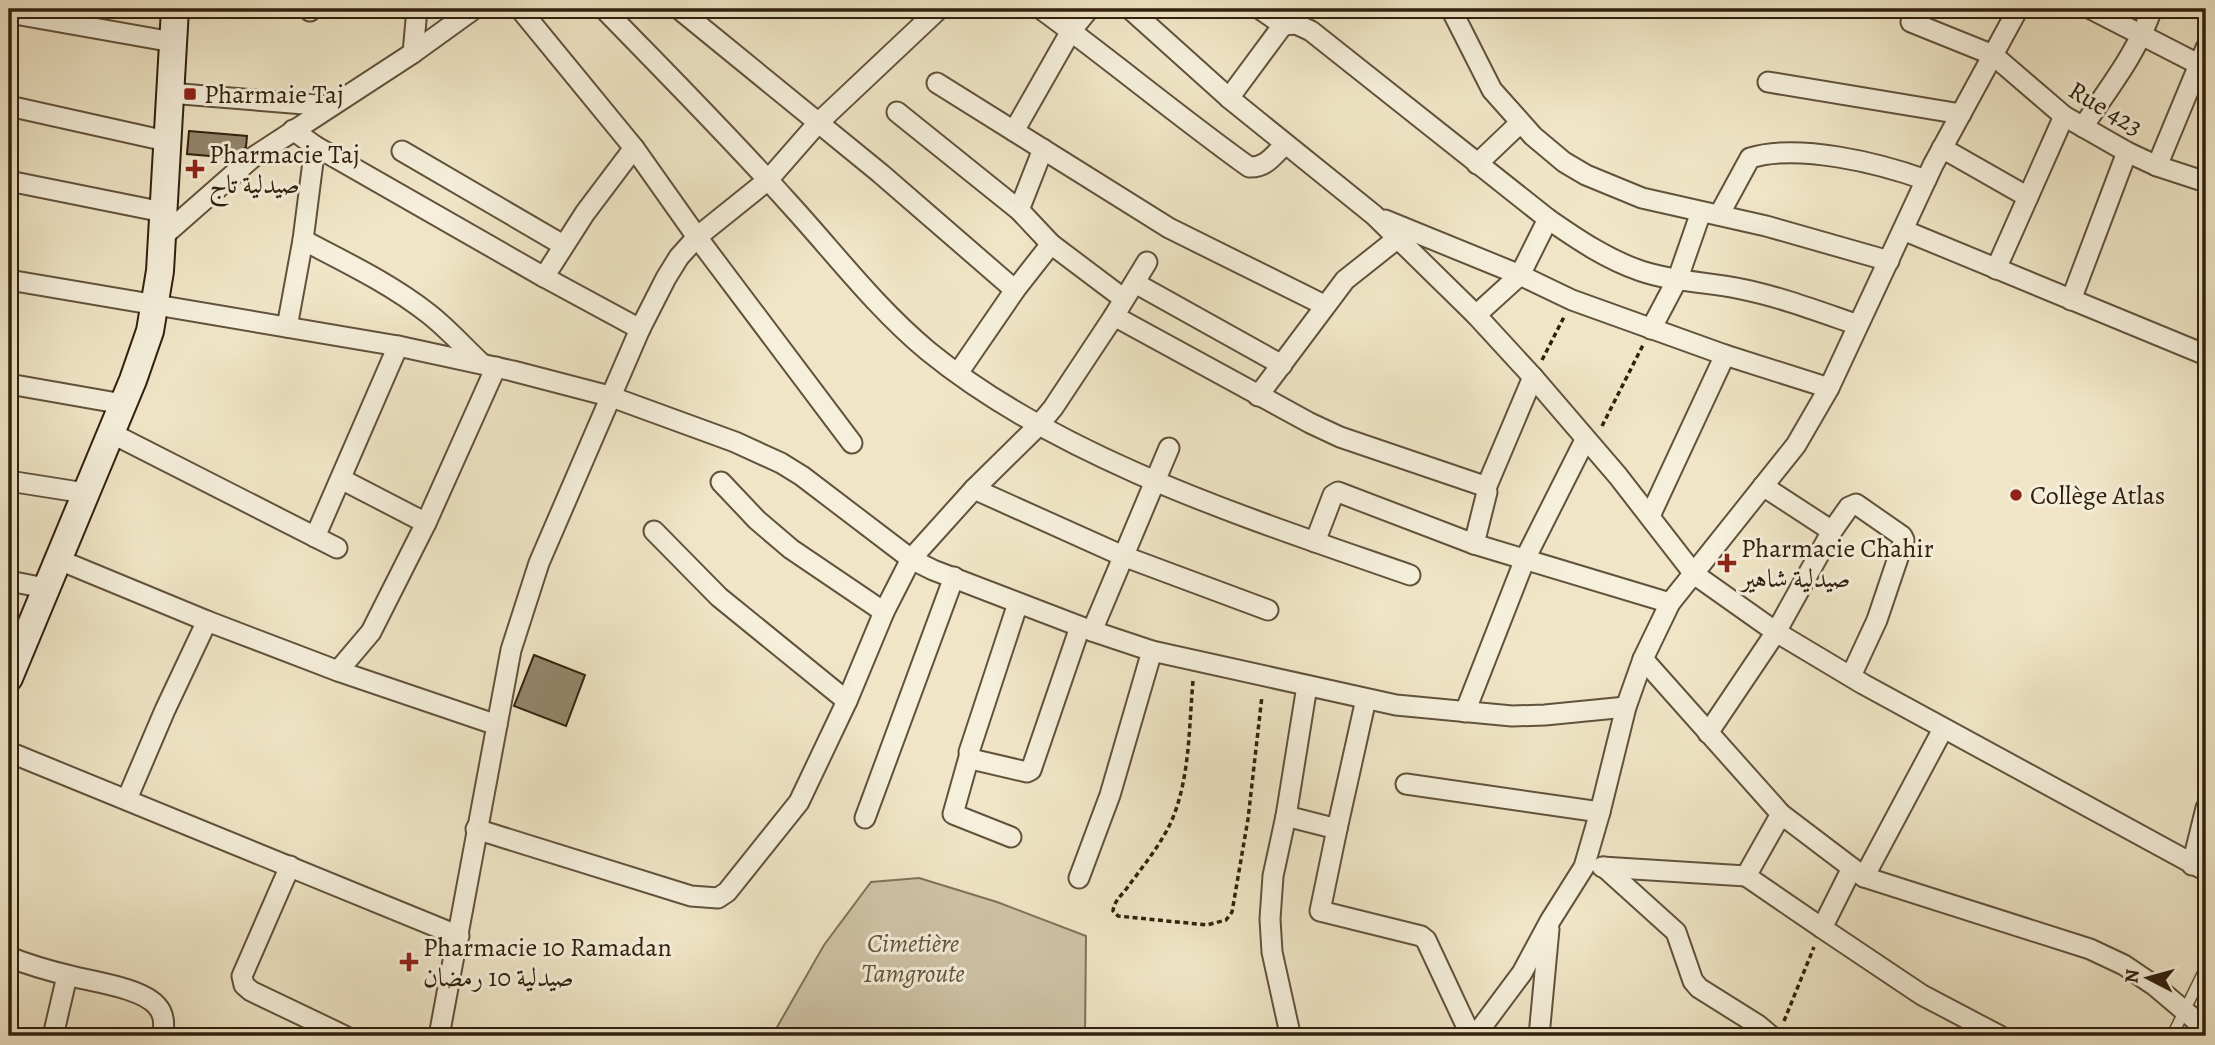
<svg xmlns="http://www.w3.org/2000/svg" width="2215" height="1045" font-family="Alegreya,Amiri,serif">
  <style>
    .green { fill: #d0c4a8; stroke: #80725b; stroke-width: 2 }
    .building { fill: #94876e; stroke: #31200e; stroke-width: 2 }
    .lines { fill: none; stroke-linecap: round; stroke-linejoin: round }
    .lane-casing { stroke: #61523c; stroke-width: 13 }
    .street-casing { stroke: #61523c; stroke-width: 23 }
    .secondary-casing { stroke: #31200e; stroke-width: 30 }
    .path { stroke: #31200e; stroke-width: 3.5; stroke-dasharray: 5 3.5; stroke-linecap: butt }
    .lane { stroke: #f5efdb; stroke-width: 10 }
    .street { stroke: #f5efdb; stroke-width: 19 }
    .secondary { stroke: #f5efdb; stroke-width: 26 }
    .poi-dot { fill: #8f2418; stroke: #f5efdb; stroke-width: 2.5 }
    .labels { text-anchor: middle; stroke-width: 6; stroke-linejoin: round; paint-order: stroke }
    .poi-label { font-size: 26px; fill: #31200e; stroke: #f5efdb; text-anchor: start }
    .street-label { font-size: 26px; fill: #31200e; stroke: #f5efdb }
    .park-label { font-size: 26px; font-style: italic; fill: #61513c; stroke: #f5efdb }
  </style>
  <rect width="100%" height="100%" fill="#f0e6c7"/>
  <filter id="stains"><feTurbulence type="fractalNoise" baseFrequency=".00286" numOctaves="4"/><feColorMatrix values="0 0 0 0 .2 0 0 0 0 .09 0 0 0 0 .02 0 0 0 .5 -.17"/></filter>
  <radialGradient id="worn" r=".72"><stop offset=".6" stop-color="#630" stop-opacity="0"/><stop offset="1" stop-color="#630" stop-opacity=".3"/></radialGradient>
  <polygon class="green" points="919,878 997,902 1086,936 1085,1036 772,1036 824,945 871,882"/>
  <g class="building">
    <polygon points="189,131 247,136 246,147 233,158 187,154"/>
    <polygon points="534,655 585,675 566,726 514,706"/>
  </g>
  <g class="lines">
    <defs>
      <polyline id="lane" points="2172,1036 2206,967"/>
      <g id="street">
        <polyline points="520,9 634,148 697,237 852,443"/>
        <path d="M604,9c61,63 124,126 183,192 46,50 88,106 141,150 132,108 322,168 482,224"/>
        <polyline points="679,9 880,173 1015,290"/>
        <path d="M1041,9c70,51 137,107 208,158 17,1 25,-12 36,-23"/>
        <polyline points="1130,9 1229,98 1374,215 1476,315 1533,377 1618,476 1694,574 1776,632 1863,684 2206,871"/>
        <path d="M1260,9l23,16 13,-1 15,7 237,188c29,20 58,40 93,52 32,11 67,11 100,18 40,8 79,23 117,36"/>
        <polyline points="1451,9 1492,90 1533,136 1564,162 1586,175 1642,198 1766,226 1889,261"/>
        <polyline points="2091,9 2200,65"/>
        <polyline points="310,11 310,9"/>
        <polyline points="9,13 173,42"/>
        <polyline points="1911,22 1993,55 2064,116 2127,152 2157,166 2206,182"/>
        <polyline points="413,53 417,9"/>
        <polyline points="1768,82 1961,114"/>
        <polyline points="937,83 1169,228 1324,305"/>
        <polyline points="169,93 329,106"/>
        <polyline points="1229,98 1283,25"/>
        <polyline points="9,106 166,141"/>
        <polyline points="897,112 1019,210 1051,244"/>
        <path d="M2083,127c26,-40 53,-72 69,-118"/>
        <polyline points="293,130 315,146 544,277 640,329"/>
        <polyline points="1014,131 1071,31 1089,9"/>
        <polyline points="1942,148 2028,197"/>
        <polyline points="402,151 563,245"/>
        <polyline points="1477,164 1520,123"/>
        <polyline points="2157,166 2206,48"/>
        <polyline points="9,181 163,212"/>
        <polyline points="1019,210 1043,149"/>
        <path d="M1719,215l31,-57c48,-15 129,5 176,22"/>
        <polyline points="1385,220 1520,275 1572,300 1725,355 1829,388"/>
        <polyline points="1903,230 2206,355"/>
        <polyline points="162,237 252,158 413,53 474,9"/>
        <path d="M303,240c44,23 88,44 126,74 19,15 35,33 52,49"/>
        <polyline points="1996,269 2064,116"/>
        <polyline points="544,277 585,213 634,148"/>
        <polyline points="9,280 398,346 513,371 609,396 735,442 781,463 802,476 911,559 933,570 1092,631 1152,651 1396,705 1512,716 1545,715 1626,707"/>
        <polyline points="1135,283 1282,365"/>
        <polyline points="2071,300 2127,152"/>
        <polyline points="1476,315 1520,275 1548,219"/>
        <polyline points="1114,316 1310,423 1340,437 1484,486 1487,492 1474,544"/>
        <polyline points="287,327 303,240 315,146"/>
        <polyline points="1651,329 1678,278 1701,212"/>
        <polyline points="958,373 1015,290 1051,244 1124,299"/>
        <polyline points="9,384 123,404"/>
        <polyline points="1258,396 1345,280 1398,238"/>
        <polyline points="111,433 337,548"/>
        <polyline points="341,479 426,523"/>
        <polyline points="9,481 85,493"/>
        <polyline points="721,482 757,520 791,549 884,612"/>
        <polyline points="1763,486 1832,531"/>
        <polyline points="1486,488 1533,377"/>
        <polyline points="974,489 1123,556 1268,610"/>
        <polyline points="1650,516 1725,355"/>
        <polyline points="654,531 719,597 847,701"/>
        <polyline points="315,537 398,346"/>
        <polyline points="1315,542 1333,495 1338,492 1474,544 1670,603"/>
        <polyline points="57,559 207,621 338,671 497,725"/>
        <polyline points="9,581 45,588"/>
        <polyline points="1018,603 969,752 971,759 1027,772 1031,770 1080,627"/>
        <polyline points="1092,631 1169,448"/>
        <polyline points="1643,659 1781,814 1864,877 2090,949 2124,965 2155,986 2206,1029"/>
        <polyline points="338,671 371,632 426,523 496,367"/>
        <polyline points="1465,712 1525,559 1585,440"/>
        <polyline points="1708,733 1776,632 1832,531 1849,507 1856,504 1902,536 1904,540 1877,620 1851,676"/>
        <polyline points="9,752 459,936"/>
        <polyline points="969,757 953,814 1011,837"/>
        <polyline points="1406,784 1600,812"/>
        <polyline points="127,799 165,710 207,621"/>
        <polyline points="1286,816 1337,829 1320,911 1421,936 1426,940 1471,1036"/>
        <polyline points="865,818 954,577"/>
        <polyline points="476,829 691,896 718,898 727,892 799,802 847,701 884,612 911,559 974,489 1038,426 1053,408 1114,316 1147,262"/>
        <polyline points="1337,829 1366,699"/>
        <polyline points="2192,865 2206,808"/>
        <polyline points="290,866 242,976 244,985 251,991 345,1036"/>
        <polyline points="1602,867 1746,876 1781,814"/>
        <polyline points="1604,867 1676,932 1693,981 1699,988 1758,1025 1771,1036"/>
        <polyline points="1746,876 1822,928 1852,868"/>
        <polyline points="1864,877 1943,729"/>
        <polyline points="1079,878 1110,795 1152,651"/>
        <polyline points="1822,928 1922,995 2000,1036"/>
        <path d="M9,957c20,8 41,14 62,19 23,6 71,12 86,30 8,9 7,19 6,30"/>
        <polyline points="1289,1029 1272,952 1270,919 1273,876 1286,816 1307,686"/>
        <polyline points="53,1036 67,976"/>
        <polyline points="439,1036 511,650 539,563 640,329 666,278 679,257 697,237 768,180 817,124 939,9"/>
        <polyline points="1475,1036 1522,973 1550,921 1584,867 1600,812 1626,707 1643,659 1670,603 1796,445 1829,388 1933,165 2018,9"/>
        <polyline points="1539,1036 1549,929"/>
      </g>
      <polyline id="secondary" points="9,678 133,380 150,331 160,271 175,9"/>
    </defs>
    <use href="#lane" class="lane-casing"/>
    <use href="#street" class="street-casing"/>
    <use href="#secondary" class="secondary-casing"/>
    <g class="path">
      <polyline points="1542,360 1564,317"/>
      <polyline points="1602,426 1643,345"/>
      <path d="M1193,681c-4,44 -3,92 -19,134 -10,26 -31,51 -47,73 -6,8 -13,13 -14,23l5,5 89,9 19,-5 6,-8 16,-93 14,-123"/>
      <polyline points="1784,1021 1814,947"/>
    </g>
    <use href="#lane" class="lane"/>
    <use href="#street" class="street"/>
    <use href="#secondary" class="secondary"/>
  </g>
  <g class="poi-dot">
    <rect x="183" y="87" width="14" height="14" rx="3.5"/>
    <path d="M191.5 158.5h7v7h7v7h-7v7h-7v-7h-7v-7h7z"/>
    <circle cx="2016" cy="495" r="7"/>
    <path d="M1723.5 552.5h7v7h7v7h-7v7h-7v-7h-7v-7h7z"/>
    <path d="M405.5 951.5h7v7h7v7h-7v7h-7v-7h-7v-7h7z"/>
  </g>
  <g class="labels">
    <g class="poi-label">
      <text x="204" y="103">Pharmaie Taj</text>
      <text x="209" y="163">Pharmacie Taj<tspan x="209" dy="30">صيدلية تاج</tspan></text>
      <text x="2030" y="504">Collège Atlas</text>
      <text x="1741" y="557">Pharmacie Chahir<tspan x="1741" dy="30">صيدلية شاهير</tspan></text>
      <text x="423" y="956">Pharmacie 10 Ramadan<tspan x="423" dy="30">صيدلية 10 رمضان</tspan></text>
    </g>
    <g class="street-label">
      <text transform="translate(2106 108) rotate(31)" y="9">Rue 423</text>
    </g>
    <g class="park-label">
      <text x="913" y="952">Cimetière<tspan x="913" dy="30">Tamgroute</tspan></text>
    </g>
  </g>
  <rect width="2215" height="1045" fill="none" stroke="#f0e6c7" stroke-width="35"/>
  <rect x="10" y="10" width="2194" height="1024" fill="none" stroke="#31200e" stroke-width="3.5"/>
  <rect x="18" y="18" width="2180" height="1010" fill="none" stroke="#31200e" stroke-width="2"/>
  <g transform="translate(2148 978) rotate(276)" stroke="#f5efdb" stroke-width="5" paint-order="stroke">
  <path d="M0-5L12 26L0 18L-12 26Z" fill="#31200e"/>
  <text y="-10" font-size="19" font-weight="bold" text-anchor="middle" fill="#31200e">N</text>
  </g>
  <rect width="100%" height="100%" filter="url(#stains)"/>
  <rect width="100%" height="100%" fill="url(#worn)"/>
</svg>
